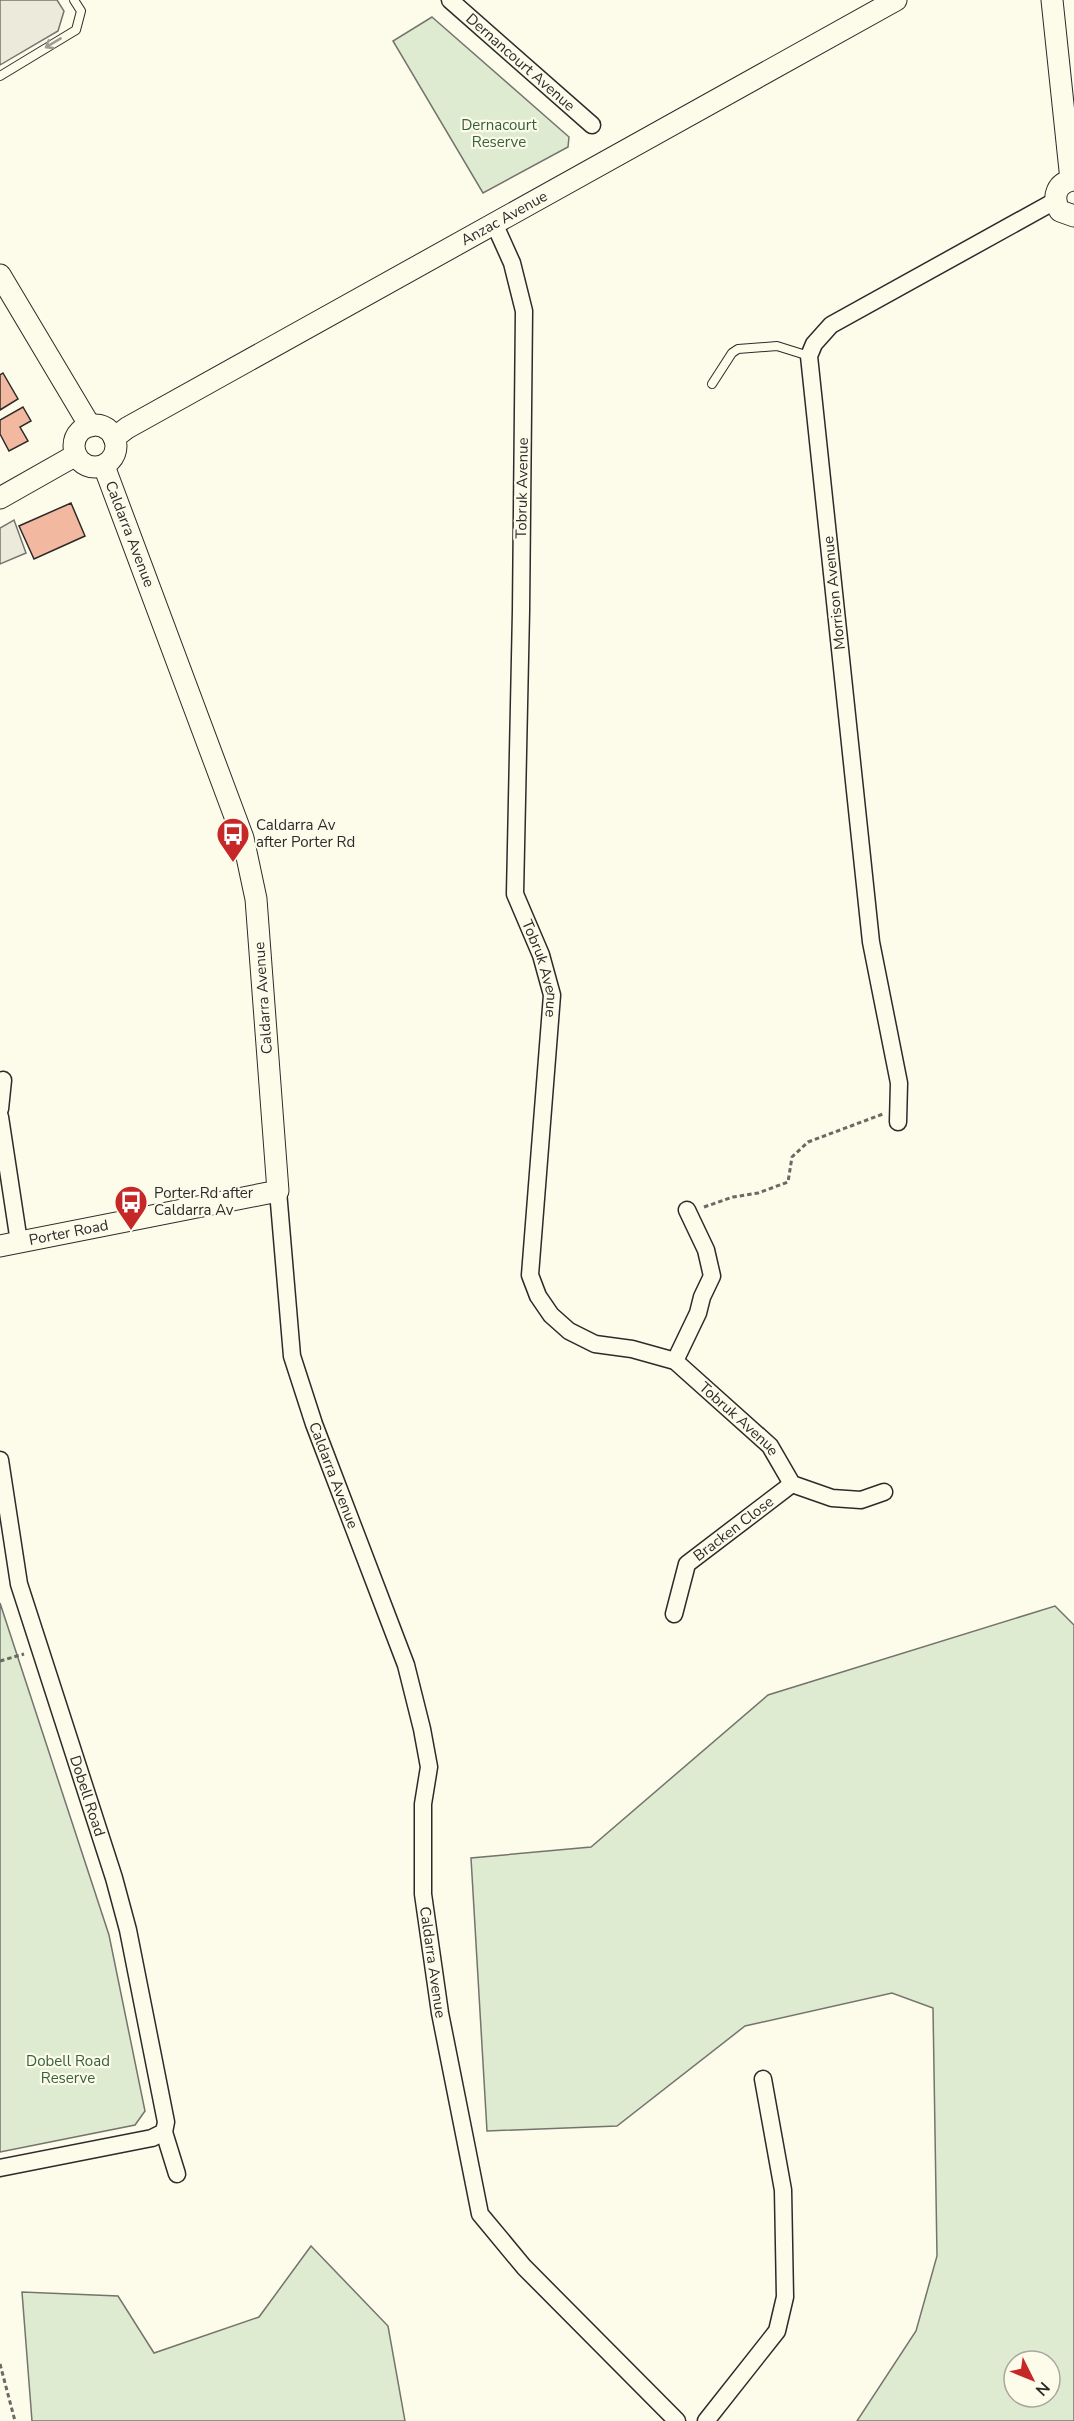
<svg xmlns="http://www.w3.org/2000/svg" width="1074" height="2421" font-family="'Nunito Sans',sans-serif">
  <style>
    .green { fill: #deebd1; stroke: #74746e; stroke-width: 1.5; fill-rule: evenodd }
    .parking { fill: #eceadb; stroke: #74746e; stroke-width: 1.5 }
    .building { fill: #f2b8a0; stroke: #2b2b2b; stroke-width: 1.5 }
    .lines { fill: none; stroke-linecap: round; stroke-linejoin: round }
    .service-casing { stroke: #2b2b2b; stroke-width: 10 }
    .minor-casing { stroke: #2b2b2b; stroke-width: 19 }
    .tertiary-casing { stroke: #2b2b2b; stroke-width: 23 }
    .path { stroke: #6a6964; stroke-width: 3; stroke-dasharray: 4.5 3; stroke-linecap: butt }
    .service { stroke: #fdfbea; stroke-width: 8 }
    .minor { stroke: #fdfbea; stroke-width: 16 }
    .tertiary { stroke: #fdfbea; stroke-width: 21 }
    .oneway { stroke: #9e9d94 }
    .labels { text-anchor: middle; stroke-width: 4.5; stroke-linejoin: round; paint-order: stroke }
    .street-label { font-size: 15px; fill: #2b2b2b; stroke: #fdfbea }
    .park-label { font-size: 15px; fill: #34623c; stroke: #fdfbea }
    .poi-label { font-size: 15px; fill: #2b2b2b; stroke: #fdfbea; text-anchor: start }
  </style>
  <rect width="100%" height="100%" fill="#fdfbea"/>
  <g class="green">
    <polygon points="432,17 569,137 568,147 483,193 393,41"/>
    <polygon points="0,1603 109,1935 145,2111 135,2125 0,2152"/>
    <path d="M1055,1606l19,19v796h-217l59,-90 21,-75 -4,-248 -41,-15 -147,33 -128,100 -130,5 -16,-273 120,-11 177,-152zM1014,2361h36v36h-36z"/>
    <polygon points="311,2246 388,2326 405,2421 32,2421 22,2292 118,2296 154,2353 259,2317"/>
  </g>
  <g class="parking">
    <polygon points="0,0 57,0 64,11 58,31 0,65"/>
    <polygon points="14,520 26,553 0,564 0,528"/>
  </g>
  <g class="building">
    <polygon points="3,373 18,399 0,410 0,375"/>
    <polygon points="23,407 31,421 20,427 28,441 9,451 0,434 0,420"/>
    <polygon points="71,503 85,536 34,559 19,526"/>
  </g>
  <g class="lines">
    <defs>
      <g id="service">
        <polyline points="0,76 76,30 81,11 74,0"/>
        <polyline points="712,384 732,353 738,349 777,346 809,356"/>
      </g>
      <g id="minor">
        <path id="s1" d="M450,0l142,125"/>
        <path id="s2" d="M494,223l18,40 12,48 -3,300 -6,283 26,61 11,40 -22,280 8,21 13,19 18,16 26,13 37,5 43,12 95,85 22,38 40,14 29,2 23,-8"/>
        <polyline points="0,1109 3,1080"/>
        <polyline points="0,1117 19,1242"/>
        <polyline points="898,1122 899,1083 871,942 809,356 814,344 831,325 1055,201"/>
        <path id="s3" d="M278,1191l14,165 22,68 92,241 16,64 7,38 -6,37v90l17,119 40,201 44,53 153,154"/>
        <polyline points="675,1361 698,1313 702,1297 712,1276 706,1250 687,1210"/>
        <path id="s4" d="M0,1460l19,124 95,294 14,52 38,192 -2,10 -12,6 -152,30"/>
        <path id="s5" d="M674,1614l13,-50 105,-80"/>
        <polyline points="164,2132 177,2174"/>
        <polyline points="706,2421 777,2331 785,2297 783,2190 763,2079"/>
      </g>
      <g id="tertiary">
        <polyline points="1052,0 1071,180"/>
        <path d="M1074,180c-17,2 -23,17 -14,31l14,5"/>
        <polyline points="0,275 90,426"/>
        <circle cx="95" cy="446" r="21"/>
        <path id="s6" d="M114,438l13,-10 769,-428"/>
        <polyline points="0,498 76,455"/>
        <path id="s7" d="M0,1246l278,-55 -22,-292 -13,-61 -139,-372"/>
      </g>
    </defs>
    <use href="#service" class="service-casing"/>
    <use href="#minor" class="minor-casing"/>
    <use href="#tertiary" class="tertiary-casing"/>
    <g class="path">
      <polyline points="704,1207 733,1197 758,1193 788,1182 792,1157 808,1142 883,1114"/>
      <polyline points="0,1661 24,1654"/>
      <polyline points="0,2364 15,2421"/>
    </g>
    <use href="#service" class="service"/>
    <use href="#minor" class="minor"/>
    <use href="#tertiary" class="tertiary"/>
  </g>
  <defs><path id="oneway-shaft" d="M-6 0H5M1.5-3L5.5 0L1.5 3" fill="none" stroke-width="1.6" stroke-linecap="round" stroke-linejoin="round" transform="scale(1.5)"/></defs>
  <use class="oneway" href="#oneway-shaft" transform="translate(53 43) rotate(149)"/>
  <defs>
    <symbol id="bus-pin" viewBox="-11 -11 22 30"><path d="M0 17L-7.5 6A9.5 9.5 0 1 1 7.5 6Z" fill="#c62828" stroke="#fdfbea"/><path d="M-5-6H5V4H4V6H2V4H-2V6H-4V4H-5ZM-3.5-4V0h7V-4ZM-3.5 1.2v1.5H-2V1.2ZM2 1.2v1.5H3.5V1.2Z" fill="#fff"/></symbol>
  </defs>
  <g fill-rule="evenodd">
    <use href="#bus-pin" x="214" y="815" width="38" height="52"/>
    <use href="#bus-pin" x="112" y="1183" width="38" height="52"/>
  </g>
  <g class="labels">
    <g class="street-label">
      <text dy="5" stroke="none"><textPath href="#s1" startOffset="94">Dernancourt Avenue</textPath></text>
      <text dy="5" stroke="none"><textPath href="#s6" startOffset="448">Anzac Avenue</textPath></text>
      <text transform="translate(522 488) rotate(-89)" y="5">Tobruk Avenue</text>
      <text transform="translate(130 534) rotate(69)" y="5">Caldarra Avenue</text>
      <text transform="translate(834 593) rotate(-96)" y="5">Morrison Avenue</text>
      <text dy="5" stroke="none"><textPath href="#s2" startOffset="756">Tobruk Avenue</textPath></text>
      <text transform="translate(263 998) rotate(-94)" y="5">Caldarra Avenue</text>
      <text dy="5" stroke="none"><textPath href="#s7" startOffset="70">Porter Road</textPath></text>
      <text dy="5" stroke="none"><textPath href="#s2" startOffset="1332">Tobruk Avenue</textPath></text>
      <text dy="5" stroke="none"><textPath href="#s3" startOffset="292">Caldarra Avenue</textPath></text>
      <text dy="5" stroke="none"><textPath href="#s5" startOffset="110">Bracken Close</textPath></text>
      <text dy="5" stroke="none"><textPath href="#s4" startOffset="348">Dobell Road</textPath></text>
      <text dy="5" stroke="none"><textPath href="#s3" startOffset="796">Caldarra Avenue</textPath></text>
    </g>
    <g class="park-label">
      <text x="499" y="130">Dernacourt<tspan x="499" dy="17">Reserve</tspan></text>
      <text x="68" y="2066">Dobell Road<tspan x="68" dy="17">Reserve</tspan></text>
    </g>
    <g class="poi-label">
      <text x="256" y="830">Caldarra Av<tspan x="256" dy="17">after Porter Rd</tspan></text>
      <text x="154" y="1198">Porter Rd after<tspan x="154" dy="17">Caldarra Av</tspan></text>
    </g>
  </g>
  <g transform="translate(1032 2379) rotate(133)"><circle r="28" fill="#fdfbea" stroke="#a9a89e" stroke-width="1.5"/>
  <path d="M0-4.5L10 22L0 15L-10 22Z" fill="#c62828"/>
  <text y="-9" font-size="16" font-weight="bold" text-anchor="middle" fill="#2b2b2b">N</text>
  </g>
</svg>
